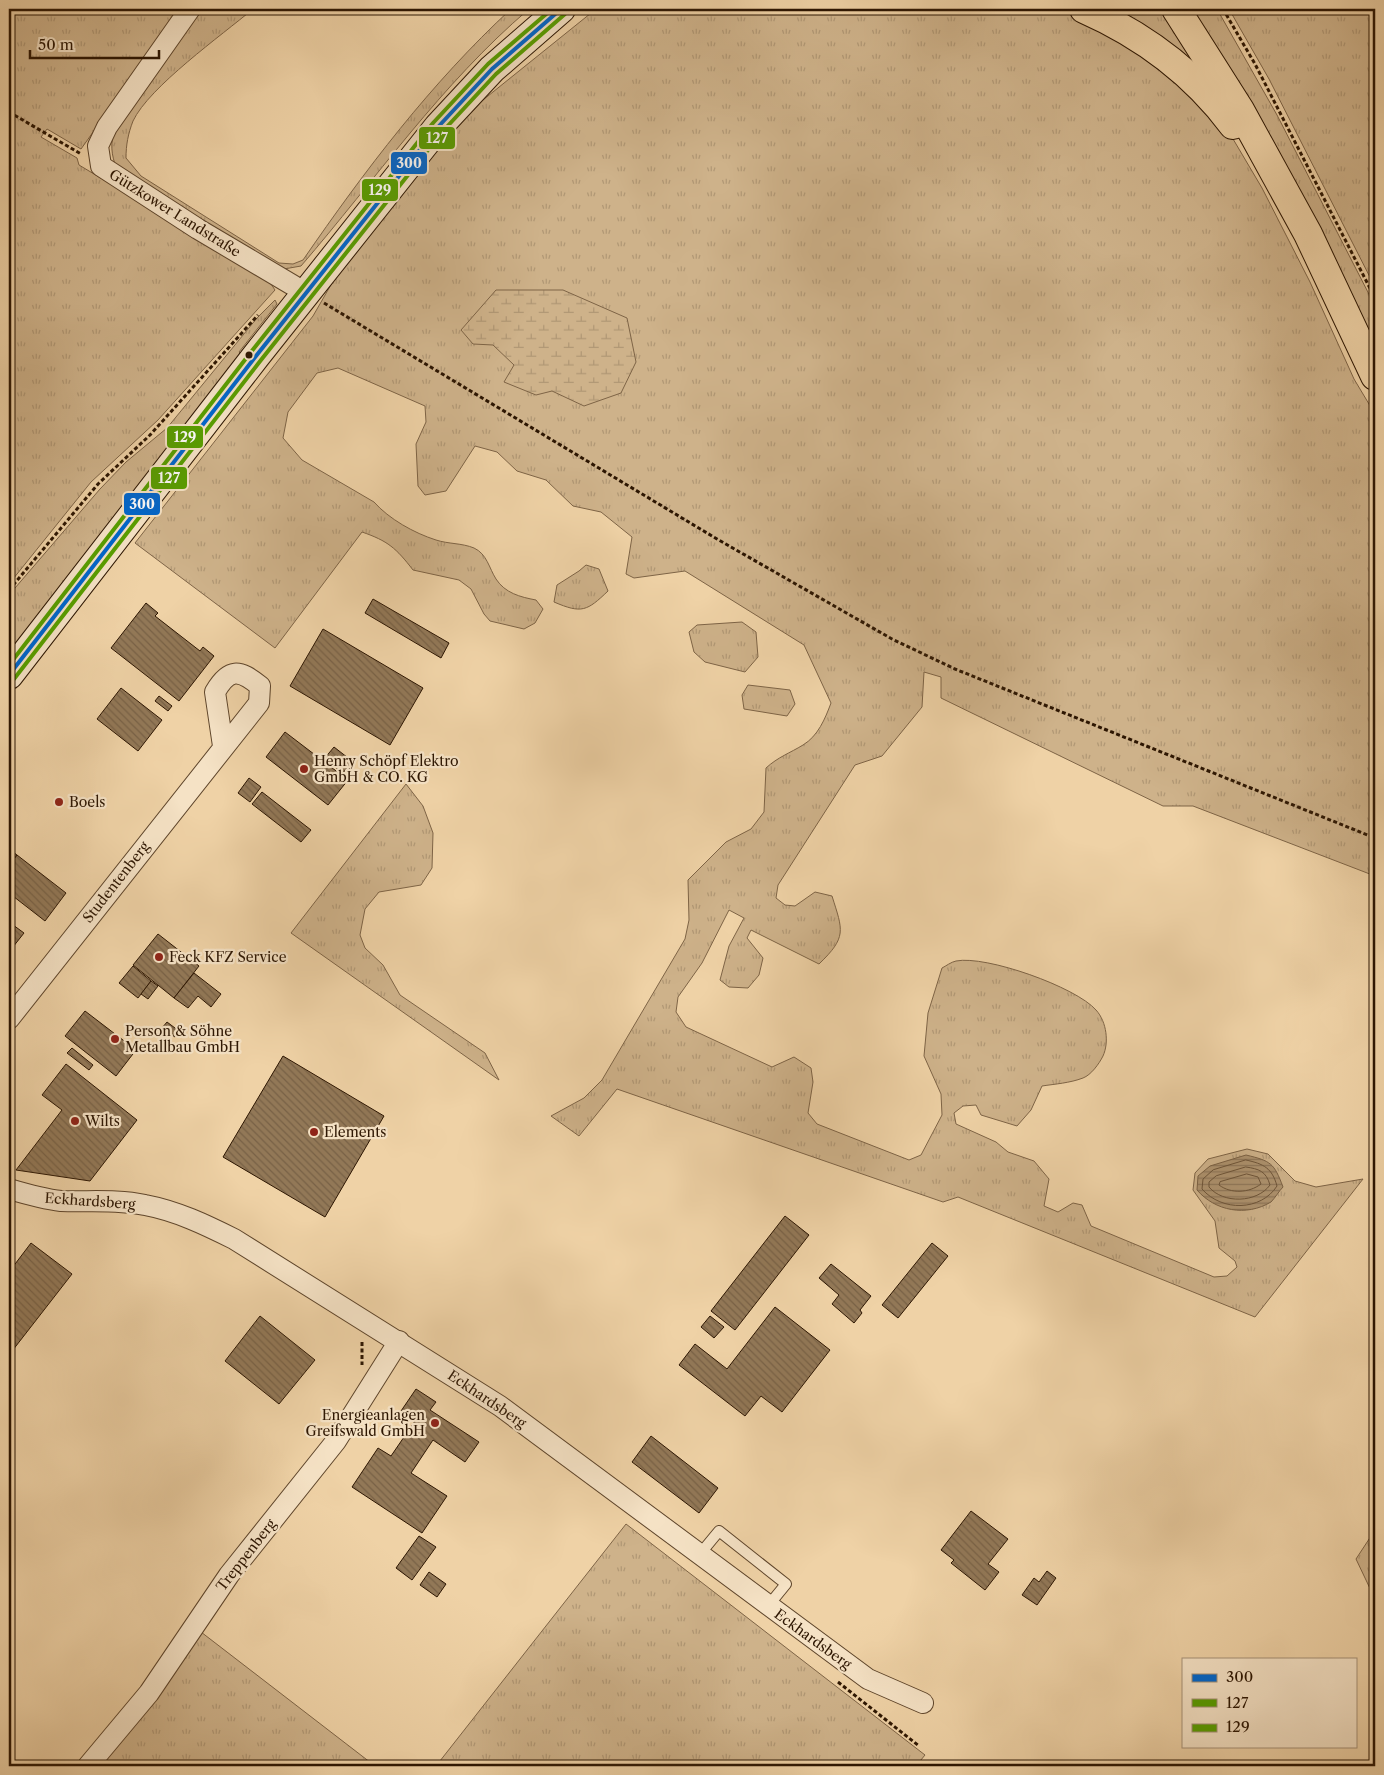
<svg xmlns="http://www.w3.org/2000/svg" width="1384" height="1775" font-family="'Libre Caslon Text',serif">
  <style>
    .grass { fill: url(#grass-tufts); stroke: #7e6446 }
    .wetland { fill: url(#wetland-marsh); stroke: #7e6446 }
    .water { fill: url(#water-rules); stroke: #7a6043 }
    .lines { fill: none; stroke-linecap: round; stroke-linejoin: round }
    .shore { stroke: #6d5438; stroke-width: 1 }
    .building { fill: url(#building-back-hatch); stroke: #2d1602 }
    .service-casing { stroke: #5e452b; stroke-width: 12 }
    .minor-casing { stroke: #5e452b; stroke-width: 22 }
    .secondary-casing { stroke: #2d1602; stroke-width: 30 }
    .trunk-casing { stroke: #2d1602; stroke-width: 30 }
    .path { stroke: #2d1602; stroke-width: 3; stroke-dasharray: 4 2.5; stroke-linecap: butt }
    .service { stroke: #f5e2c5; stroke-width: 10 }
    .minor { stroke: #f5e2c5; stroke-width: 20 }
    .secondary { stroke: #f5e2c5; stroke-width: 28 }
    .trunk { stroke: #efd2a6; stroke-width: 28 }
    .bus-1-casing { stroke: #f5e2c5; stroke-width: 8 }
    .bus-2-casing { stroke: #f5e2c5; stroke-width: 8 }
    .bus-3-casing { stroke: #f5e2c5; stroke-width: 8 }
    .bus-1 { stroke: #06c; stroke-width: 4 }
    .bus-2 { stroke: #589e00; stroke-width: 4 }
    .bus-3 { stroke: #589e00; stroke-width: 4 }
    .bus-dot { fill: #2d1602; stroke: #f5e2c5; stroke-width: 2 }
    .poi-dot { fill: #8f2418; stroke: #f5e2c5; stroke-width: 2 }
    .labels { text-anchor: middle; stroke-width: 4.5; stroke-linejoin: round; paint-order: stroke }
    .street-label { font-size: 14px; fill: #2d1602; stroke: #f5e2c5 }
    .poi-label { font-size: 14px; fill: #2d1602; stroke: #f5e2c5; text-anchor: start }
    .line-badge { stroke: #f5e2c5; stroke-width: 2 }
    .badge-label { font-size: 14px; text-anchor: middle; font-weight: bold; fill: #fff }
  </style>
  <defs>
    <pattern id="grass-tufts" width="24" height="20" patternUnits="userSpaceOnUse" patternTransform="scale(1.25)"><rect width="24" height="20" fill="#ceb28a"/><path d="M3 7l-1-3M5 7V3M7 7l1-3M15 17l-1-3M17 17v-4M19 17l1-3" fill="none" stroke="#b19875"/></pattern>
    <pattern id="wetland-marsh" width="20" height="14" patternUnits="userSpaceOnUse" patternTransform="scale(1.25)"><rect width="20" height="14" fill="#ceb28a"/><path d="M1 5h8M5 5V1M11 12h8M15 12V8" fill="none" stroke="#b19875"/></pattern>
    <pattern id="water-rules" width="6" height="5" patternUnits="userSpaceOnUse" patternTransform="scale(1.25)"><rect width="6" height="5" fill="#ad926e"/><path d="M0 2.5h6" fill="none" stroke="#8d7658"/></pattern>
    <pattern id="building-back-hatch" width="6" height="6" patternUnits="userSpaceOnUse" patternTransform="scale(1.25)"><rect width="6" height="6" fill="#927857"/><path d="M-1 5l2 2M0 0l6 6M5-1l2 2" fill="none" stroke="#786146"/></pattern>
  </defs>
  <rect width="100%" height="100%" fill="#efd2a6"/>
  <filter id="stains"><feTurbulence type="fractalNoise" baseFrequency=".004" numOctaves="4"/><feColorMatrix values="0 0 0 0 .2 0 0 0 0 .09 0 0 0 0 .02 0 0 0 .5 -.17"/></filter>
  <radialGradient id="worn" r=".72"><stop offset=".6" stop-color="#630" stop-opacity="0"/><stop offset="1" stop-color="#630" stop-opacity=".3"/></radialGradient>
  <g class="grass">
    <polygon points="9,9 181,9 81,149 47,129 41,137 77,158 79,165 233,257 271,284 275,290 158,420 91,482 9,584"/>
    <path d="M198,9h55c-31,26 -104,78 -120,112 -5,13 -7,24 -7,37l15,18 138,87 14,1 10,-4c62,-90 128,-177 208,-251h18c-88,75 -153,170 -228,257l-17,3 -167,-99c-6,-16 -7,-26 -2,-43z"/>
    <path d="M596,9h469l42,15 116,98 39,66 48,94 44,97 21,35v462l-182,-70h-30l-222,-108v-21l-17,-5 -2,35 -40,49 -27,9 -77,120 -2,13 9,7 10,1 20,-14 17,4c11,35 15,41 -13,68l-68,-34 -4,8 16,20 -4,17 -11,13 -19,-1 -9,-7 9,-34 15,-28 -15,-8 -27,53 -24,34 -2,15 10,15 86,40 22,-10 17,11 2,14 -5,31 9,11 92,36 12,-5 21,-40 -1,-21 -17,-38 4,-43 14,-45c4,-2 9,-6 14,-7 30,-6 120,26 140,49 11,12 13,33 7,46 -4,8 -12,19 -20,22 -13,5 -28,6 -41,8l-11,24 -14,16 -36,-11 -5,-10 -13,1 -9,7 2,11 40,18 12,10 26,9 15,18 -5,27 14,6 15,-9 9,2 9,21 123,51 13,-1 10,-9 -2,-6 -16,-13 -4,-27 -22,-31 2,-17 13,-14 39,-10 21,5 27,27 21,6 47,-8 -108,138 -297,-120 -15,5 -326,-113 -38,47 -28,-20 33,-18 18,-18 83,-141 4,-19 -1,-40 38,-38 25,-13 13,-17 2,-44c12,-11 24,-15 37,-23 15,-9 22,-26 28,-42l-27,-58 -119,-74 -51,7 -8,-4 6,-37 -31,-25 -28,-6 -27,-26 -29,-9 -20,-19 -22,-6 -29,45 -21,4 -7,-9 -2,-42 10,-22 -1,-16 -87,-38 -21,5 -29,39 -5,26 19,22 72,42c15,17 40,31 62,38 12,4 26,3 38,8 13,6 15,20 22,31 9,14 24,18 40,21l7,9 -8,14 -11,6 -34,-8 -6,-7 -13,-25 -12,-9 -46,-10c-17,-22 -25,-29 -51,-38l-87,116 -140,-105 178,-227 19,-33 72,-94 48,-57 31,-32z"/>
    <polygon points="1106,9 1163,9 1200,63 1197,74"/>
    <polygon points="1187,9 1217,9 1277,115 1373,302 1375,308 1375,353"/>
    <polygon points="1229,9 1375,9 1375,287 1269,79"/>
    <polygon points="275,300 277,304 239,352 242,355 9,653 9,595 100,489 126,462 167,428 257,318"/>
    <path d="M586,565l13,4 9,22c-21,20 -26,23 -54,11l3,-17 22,-14z"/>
    <polygon points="742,622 756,632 758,657 745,672 705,662 694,652 689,632 697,625"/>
    <polygon points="748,685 790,690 795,704 787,716 744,709 742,695"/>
    <polygon points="406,784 423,806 433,833 432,868 421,885 379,892 365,909 360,935 365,948 383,965 400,995 485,1053 499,1080 291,933"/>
    <polygon points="626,1524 925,1755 916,1766 436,1766"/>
    <polygon points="1375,1530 1375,1599 1356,1559"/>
    <polygon points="201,1632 375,1766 100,1766"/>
  </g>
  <polygon class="wetland" points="496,290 563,290 627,318 636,362 621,393 584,406 552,391 536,395 504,382 514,365 493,345 473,344 461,330"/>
  <path class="water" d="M1246,1155c25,6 28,8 37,32 -4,4 -8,11 -12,15 -25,15 -56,9 -74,-12l1,-14 12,-10z"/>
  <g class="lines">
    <g class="shore">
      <path d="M1246,1160c18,4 26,8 31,26 -16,25 -55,26 -75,3l1,-10 10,-9z"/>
      <path d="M1246,1167c13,2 20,4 24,18 -13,18 -47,19 -61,2v-5l7,-6z"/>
      <path d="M1247,1174l11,3 3,7c-12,9 -30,10 -42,1l1,-3z"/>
    </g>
  </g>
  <g class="building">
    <polygon points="373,599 449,643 441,658 365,613"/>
    <polygon points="146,603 158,613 155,616 200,651 203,647 214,656 179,701 111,648"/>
    <polygon points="323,629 423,688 390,745 290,686"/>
    <polygon points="121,688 162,720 138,751 97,719"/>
    <polygon points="159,696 172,706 168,711 155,701"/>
    <polygon points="285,732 348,780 328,805 266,757"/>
    <polygon points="334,747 352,761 343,773 324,759"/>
    <polygon points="249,778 261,787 250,802 238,793"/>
    <polygon points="262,792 311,830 301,842 252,804"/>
    <polygon points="9,849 17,855 9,866"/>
    <polygon points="17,855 66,893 45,921 9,893 9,866"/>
    <polygon points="9,922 24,933 9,952"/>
    <polygon points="158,934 199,966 174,998 133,965"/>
    <polygon points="133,966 151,981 138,998 119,983"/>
    <polygon points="194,973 221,994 211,1007 198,996 188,1008 174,998"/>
    <polygon points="151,981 158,986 148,999 141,994"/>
    <polygon points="85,1011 136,1050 116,1076 65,1036"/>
    <polygon points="167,1022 179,1031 175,1037 162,1028"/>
    <polygon points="72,1048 93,1065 89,1070 67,1053"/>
    <polygon points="283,1056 384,1116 325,1217 223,1157"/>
    <polygon points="66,1064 137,1120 90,1181 16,1170 62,1110 42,1095"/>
    <polygon points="785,1216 809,1235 735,1330 711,1311"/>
    <polygon points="31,1243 72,1274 9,1355 9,1272"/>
    <polygon points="932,1243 948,1256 898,1318 882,1305"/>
    <polygon points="831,1264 871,1296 860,1310 862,1313 854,1323 832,1304 839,1295 819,1278"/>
    <polygon points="775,1307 830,1350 782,1412 761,1396 745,1416 679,1365 695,1344 727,1369"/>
    <polygon points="260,1316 315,1360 279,1404 225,1361"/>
    <polygon points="710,1316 724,1327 714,1338 701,1327"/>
    <polygon points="416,1389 436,1402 430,1410 479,1442 465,1462 433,1440 411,1473 447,1496 422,1533 352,1487 378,1448 391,1456 415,1421 401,1411"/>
    <polygon points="651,1436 718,1488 699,1513 632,1462"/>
    <polygon points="971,1511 1008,1539 988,1564 999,1572 985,1590 951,1563 954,1560 941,1550"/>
    <polygon points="419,1536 436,1547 412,1580 396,1568"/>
    <polygon points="1047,1571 1056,1578 1037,1605 1022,1595 1034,1578 1039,1582"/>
    <polygon points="429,1572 446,1584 437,1597 420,1585"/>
  </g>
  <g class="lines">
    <defs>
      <polyline id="service" points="700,1554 719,1531 786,1584 768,1606"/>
      <g id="minor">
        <polyline points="190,9 107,127 98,146 101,166 198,229 306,293"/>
        <path d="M9,1019l250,-316 1,-17c-21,-17 -31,-18 -45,6l8,54"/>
        <path d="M9,1189c17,5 34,10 52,12 28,1 56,-2 84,4 32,6 61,20 89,34l266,167 368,273 55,24"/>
        <polyline points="88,1766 149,1693 229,1575 336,1441 399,1341"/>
      </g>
      <polyline id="secondary" points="9,675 256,356 438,127 492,69 561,9"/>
      <g id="trunk">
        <path d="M1084,9c59,26 110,64 149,116"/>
        <polyline points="1176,9 1240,110 1308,234 1375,376"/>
      </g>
    </defs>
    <use href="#service" class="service-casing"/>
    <use href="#minor" class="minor-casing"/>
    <use href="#secondary" class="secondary-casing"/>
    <use href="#trunk" class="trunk-casing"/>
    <g class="path">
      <polyline points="1223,9 1255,64 1375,298"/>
      <polyline points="9,112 81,154"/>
      <polyline points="324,303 717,539 892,639 955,669 1375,838"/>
      <polyline points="9,590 98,484 150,435 258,315"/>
      <polyline points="362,1342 362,1365"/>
      <polyline points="838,1682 919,1746"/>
    </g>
    <use href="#service" class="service"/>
    <use href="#minor" class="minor"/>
    <use href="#secondary" class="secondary"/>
    <use href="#trunk" class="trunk"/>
    <defs>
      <polyline id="bus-1" points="9,675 256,356 438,127 492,69 561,9"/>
      <polyline id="bus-2" points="14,679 261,360 443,131 496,74 565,14"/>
      <polyline id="bus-3" points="9,665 251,352 433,123 488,64 552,9"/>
    </defs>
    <use href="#bus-1" class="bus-1-casing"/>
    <use href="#bus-2" class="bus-2-casing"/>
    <use href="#bus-3" class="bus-3-casing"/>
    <use href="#bus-1" class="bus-1"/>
    <use href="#bus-2" class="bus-2"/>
    <use href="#bus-3" class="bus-3"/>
  </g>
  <circle class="bus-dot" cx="249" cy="355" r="4.5"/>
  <g class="poi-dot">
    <circle cx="304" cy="769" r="5"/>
    <circle cx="59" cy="802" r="5"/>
    <circle cx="159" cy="957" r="5"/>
    <circle cx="115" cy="1039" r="5"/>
    <circle cx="75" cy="1121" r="5"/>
    <circle cx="314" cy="1132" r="5"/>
    <circle cx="435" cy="1423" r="5"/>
  </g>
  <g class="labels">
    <g class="street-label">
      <text transform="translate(175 213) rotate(32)" y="5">Gützkower Landstraße</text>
      <text transform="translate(116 882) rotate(-52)" y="5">Studentenberg</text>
      <text transform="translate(90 1201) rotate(4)" y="5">Eckhardsberg</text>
      <text transform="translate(487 1399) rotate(34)" y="5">Eckhardsberg</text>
      <text transform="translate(246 1555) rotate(-52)" y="5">Treppenberg</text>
      <text transform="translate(813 1639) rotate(36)" y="5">Eckhardsberg</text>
    </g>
    <g class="poi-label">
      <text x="314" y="766">Henry Schöpf Elektro<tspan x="314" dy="16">GmbH &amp; CO. KG</tspan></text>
      <text x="69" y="807">Boels</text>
      <text x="169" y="962">Feck KFZ Service</text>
      <text x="125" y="1036">Person &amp; Söhne<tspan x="125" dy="16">Metallbau GmbH</tspan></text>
      <text x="85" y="1126">Wilts</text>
      <text x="324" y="1137">Elements</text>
      <text x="425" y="1420" text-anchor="end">Energieanlagen<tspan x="425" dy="16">Greifswald GmbH</tspan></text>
    </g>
  </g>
  <g class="line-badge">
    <rect x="418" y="126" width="38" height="24" rx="5" fill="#589e00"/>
    <rect x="390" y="151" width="38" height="24" rx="5" fill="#06c"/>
    <rect x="361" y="178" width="38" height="24" rx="5" fill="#589e00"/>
    <rect x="166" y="425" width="38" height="24" rx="5" fill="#589e00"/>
    <rect x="150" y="466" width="38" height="24" rx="5" fill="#589e00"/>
    <rect x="123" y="492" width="38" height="24" rx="5" fill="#06c"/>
  </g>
  <g class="badge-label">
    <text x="437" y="143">127</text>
    <text x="409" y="168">300</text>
    <text x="380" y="195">129</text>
    <text x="185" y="442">129</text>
    <text x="169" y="483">127</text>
    <text x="142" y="509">300</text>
  </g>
  <rect width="1384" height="1775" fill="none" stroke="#efd2a6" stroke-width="30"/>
  <rect x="10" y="10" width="1364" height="1755" fill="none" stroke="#2d1602" stroke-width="2.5"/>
  <rect x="15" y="15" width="1354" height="1745" fill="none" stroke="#2d1602"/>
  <rect x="1182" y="1658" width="175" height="90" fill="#f5e2c5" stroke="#a59077"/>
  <rect x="1192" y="1674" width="25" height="8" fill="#0066cc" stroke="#a59077"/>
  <text x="1226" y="1682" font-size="15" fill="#2d1602">300</text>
  <rect x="1192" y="1699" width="25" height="8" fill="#589e00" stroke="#a59077"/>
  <text x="1226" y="1708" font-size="15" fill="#2d1602">127</text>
  <rect x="1192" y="1724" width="25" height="8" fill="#589e00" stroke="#a59077"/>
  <text x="1226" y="1732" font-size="15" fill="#2d1602">129</text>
  <path d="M30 50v8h129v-8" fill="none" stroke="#2d1602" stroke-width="2.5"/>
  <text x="38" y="50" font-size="15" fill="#2d1602" stroke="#f5e2c5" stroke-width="4" paint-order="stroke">50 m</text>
  <rect width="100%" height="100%" filter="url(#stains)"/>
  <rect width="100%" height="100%" fill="url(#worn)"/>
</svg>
